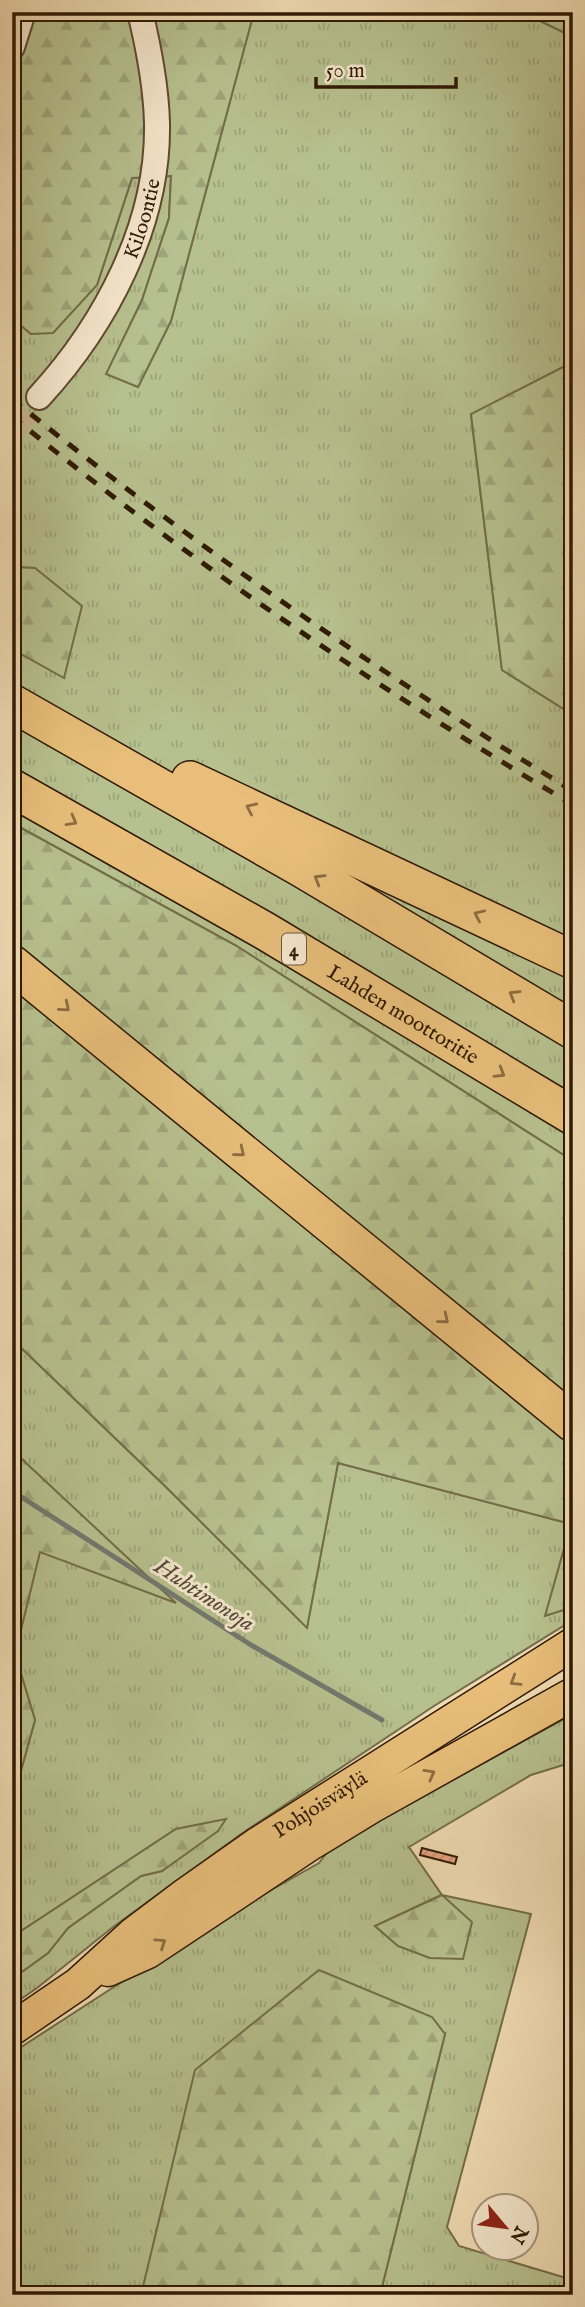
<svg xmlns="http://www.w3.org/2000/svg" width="585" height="2307" font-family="'IM FELL English',serif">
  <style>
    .grass { fill: url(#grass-tufts); stroke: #736e4a; stroke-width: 2; fill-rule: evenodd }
    .forest { fill: url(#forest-firs); stroke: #736e4a; stroke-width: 2 }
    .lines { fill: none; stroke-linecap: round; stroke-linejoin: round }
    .stream { stroke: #72796f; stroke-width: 5 }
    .building { fill: url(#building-hatch); stroke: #2f1a05; stroke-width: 2 }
    .minor-tunnel { stroke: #cab591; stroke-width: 24; stroke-dasharray: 24 12; stroke-linecap: butt }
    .minor-casing { stroke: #604a31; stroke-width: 28 }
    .major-casing { stroke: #2f1a05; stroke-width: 35 }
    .highway-casing { stroke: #2f1a05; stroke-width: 40 }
    .minor { stroke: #f6e8ce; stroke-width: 24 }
    .major { stroke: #e8be7a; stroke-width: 32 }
    .highway { stroke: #e8be7a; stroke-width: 37 }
    .rail { stroke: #2f1a05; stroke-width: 5; stroke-dasharray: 12 12; stroke-linecap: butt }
    .oneway { stroke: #8c6c40 }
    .labels { text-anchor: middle; stroke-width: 6; stroke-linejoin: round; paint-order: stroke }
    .shield { fill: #f6e8ce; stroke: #6b5841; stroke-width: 2 }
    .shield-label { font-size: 19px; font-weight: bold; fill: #2f1a05 }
    .street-label { font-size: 21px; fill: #2f1a05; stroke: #f6e8ce }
    .water-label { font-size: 23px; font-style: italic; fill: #504a3a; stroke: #f6e8ce }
  </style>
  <defs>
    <pattern id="grass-tufts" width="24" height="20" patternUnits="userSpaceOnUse" patternTransform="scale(1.75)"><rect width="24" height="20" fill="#b7c18f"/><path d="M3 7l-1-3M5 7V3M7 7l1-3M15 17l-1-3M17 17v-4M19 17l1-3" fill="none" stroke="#9ea57a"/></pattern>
    <pattern id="forest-firs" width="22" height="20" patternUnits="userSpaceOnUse" patternTransform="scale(1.75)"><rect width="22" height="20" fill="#b7c18f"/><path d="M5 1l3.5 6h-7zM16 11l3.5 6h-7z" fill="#9ea57a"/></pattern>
    <pattern id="building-hatch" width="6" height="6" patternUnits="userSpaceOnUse" patternTransform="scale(1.75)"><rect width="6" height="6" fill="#e8a683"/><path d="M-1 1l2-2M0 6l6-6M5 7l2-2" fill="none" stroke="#c78e70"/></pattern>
  </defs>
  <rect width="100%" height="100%" fill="#f1dcb4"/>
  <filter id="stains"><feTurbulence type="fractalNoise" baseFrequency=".00286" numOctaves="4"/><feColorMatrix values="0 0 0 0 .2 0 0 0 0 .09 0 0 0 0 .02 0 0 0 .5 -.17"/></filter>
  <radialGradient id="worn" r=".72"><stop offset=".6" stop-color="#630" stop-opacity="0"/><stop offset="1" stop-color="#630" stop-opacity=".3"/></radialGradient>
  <g class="grass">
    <polygon points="254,12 522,12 573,37 573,362 471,415 502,670 573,715 573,1161 235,945 12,823 12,649 64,677 35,568 12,567 12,318 31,334 97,285 132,178 171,175 169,218 142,300 107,374 138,387 171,321"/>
    <polygon points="12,1339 166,1487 307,1627 338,1463 571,1524 546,1615 573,1607 573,1620 434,1706 241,1834 113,1927 37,1988 12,2005 12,1979 48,1953 68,1928 141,1876 162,1871 225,1820 176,1829 12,1937 12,1803 35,1720 15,1654 40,1551 174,1602 12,1450"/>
    <path d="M573,1714v48l-42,13 -122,72 33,48 89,19 -84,313 12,19 114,34v15h-193l65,-261 -304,261h-129v-242l202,-131 105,-59 13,-17zM441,1895l-11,63 -32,-12 -23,-20z"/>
  </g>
  <g class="forest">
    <polygon points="12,12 254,12 171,321 138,387 106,374 142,300 169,218 171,176 132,178 97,285 53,333 31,334 12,318"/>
    <polygon points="522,12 573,12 573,37"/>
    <polygon points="573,362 573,715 502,670 471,414"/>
    <polygon points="12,567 35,568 82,606 64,678 12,649"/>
    <polygon points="12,823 235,945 573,1161 573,1607 545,1616 571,1524 338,1463 307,1628 166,1487 12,1339"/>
    <polygon points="12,1450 176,1603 40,1552 15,1654 35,1720 12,1803"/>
    <polygon points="226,1819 218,1831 162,1871 141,1876 68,1928 48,1953 12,1979 12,1937 176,1829"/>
    <polygon points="442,1895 472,1922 463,1959 430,1958 398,1946 375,1926"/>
    <polygon points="319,1970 432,2017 445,2034 380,2295 141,2295 195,2070"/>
  </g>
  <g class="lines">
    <polyline class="stream" points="12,1491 251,1645 382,1720"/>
  </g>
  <polygon class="building" points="422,1848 457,1857 455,1864 420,1855"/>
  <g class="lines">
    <polyline class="minor-tunnel" points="12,430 39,397"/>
    <defs>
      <g id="minor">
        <polyline points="12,47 23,12"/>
        <path id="s1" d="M39,397c67,-73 120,-173 118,-274 -1,-38 -8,-74 -17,-111"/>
      </g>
      <g id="major">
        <polyline points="108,1970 148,1952 312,1843 371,1807 573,1694"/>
        <path id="s2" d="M12,2029l66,-45 55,-50 53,-40 71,-50 316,-200"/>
      </g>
      <g id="highway">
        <polyline points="12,703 301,868 573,1030"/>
        <polyline points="190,780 573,960"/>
        <path id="s3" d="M12,788l253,143 308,185"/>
        <polyline points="12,964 573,1423"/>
      </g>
    </defs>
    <use href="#minor" class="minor-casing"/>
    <use href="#major" class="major-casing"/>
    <use href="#highway" class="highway-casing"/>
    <use href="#minor" class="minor"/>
    <use href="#major" class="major"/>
    <use href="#highway" class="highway"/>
    <g class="rail">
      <path d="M12,399c178,144 366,273 561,392"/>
      <path d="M12,416c175,145 366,272 561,389"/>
    </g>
  </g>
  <defs><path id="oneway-chevron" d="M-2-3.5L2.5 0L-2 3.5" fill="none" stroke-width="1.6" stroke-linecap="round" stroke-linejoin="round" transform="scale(1.75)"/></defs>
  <g class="oneway">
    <use href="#oneway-chevron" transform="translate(251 808) rotate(-155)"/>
    <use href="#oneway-chevron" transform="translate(72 821) rotate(29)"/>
    <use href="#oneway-chevron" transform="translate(319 879) rotate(-149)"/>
    <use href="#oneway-chevron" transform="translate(479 915) rotate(-155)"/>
    <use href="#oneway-chevron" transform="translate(514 995) rotate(-149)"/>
    <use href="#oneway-chevron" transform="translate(65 1007) rotate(40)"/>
    <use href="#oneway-chevron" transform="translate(500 1073) rotate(31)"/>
    <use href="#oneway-chevron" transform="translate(240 1152) rotate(39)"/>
    <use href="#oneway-chevron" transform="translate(444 1319) rotate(39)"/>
    <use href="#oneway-chevron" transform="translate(515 1681) rotate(148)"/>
    <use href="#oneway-chevron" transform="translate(430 1774) rotate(-29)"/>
    <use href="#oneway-chevron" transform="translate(161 1943) rotate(-34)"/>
  </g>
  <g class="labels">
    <rect class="shield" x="282" y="933.5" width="24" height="31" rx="5"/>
    <g class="shield-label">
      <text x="294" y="956">4</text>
    </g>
    <g class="street-label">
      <text dy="7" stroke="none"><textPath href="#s1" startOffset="208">Kiloontie</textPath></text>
      <text dy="7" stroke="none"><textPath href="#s3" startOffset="452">Lahden moottoritie</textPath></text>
      <text dy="7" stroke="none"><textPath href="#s2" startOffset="382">Pohjoisväylä</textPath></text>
    </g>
    <g class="water-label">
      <text transform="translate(205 1594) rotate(33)" y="8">Huhtimonoja</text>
    </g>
  </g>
  <rect width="585" height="2307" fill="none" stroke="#f1dcb4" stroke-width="42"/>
  <rect x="14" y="14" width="557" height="2279" fill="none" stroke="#2f1a05" stroke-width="3.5"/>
  <rect x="21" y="21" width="543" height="2265" fill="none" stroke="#2f1a05" stroke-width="2"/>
  <g transform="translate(505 2227) rotate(119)"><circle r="33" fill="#f6e8ce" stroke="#a6967e" stroke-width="2"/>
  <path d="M0-5L12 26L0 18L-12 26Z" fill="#8f2418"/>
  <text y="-10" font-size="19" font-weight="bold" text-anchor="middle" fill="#2f1a05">N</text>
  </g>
  <path d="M316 77v10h140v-10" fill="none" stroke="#2f1a05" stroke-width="3.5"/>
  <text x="326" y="77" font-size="21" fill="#2f1a05" stroke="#f6e8ce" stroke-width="5" paint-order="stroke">50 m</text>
  <rect width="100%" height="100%" filter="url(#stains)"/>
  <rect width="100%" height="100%" fill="url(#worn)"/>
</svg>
